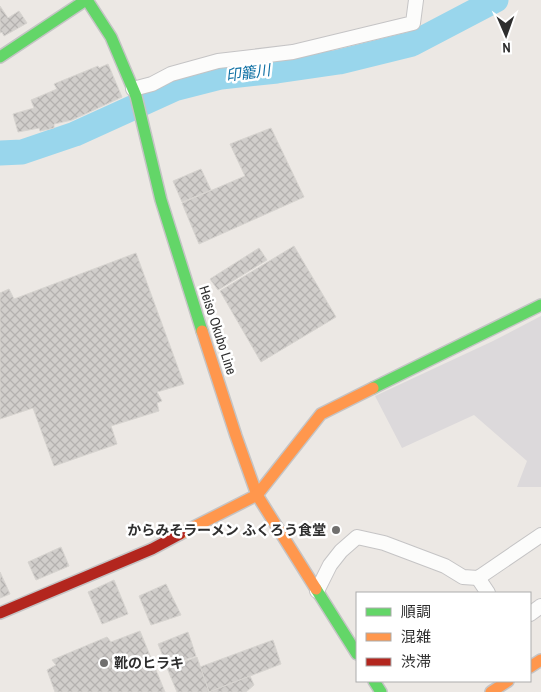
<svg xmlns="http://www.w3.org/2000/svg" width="541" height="692" font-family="'Archivo Narrow','Noto Sans JP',sans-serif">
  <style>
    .industrial { fill: #dcd9db }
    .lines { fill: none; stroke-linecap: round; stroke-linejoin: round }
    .river { stroke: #99d6ec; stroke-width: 25 }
    .building { fill: url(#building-cross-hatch); stroke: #d7d4d0 }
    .street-casing { stroke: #c5c4c5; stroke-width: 16 }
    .fast-casing { stroke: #c5c4c5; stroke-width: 14 }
    .slow-casing { stroke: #c5c4c5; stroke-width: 14 }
    .jam-casing { stroke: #c5c4c5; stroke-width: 14 }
    .street { stroke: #fcfcfb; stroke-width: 14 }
    .fast { stroke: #63d668; stroke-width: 11 }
    .slow { stroke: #ff974d; stroke-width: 11 }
    .jam { stroke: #b3261e; stroke-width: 11 }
    .poi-dot { fill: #706f6e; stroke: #fff; stroke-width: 2 }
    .labels { text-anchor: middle; stroke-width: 5; stroke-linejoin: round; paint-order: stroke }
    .street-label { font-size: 14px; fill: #2e2e2e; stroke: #fff }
    .poi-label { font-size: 14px; font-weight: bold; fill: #2e2e2e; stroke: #fff; text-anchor: end }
    .water-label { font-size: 15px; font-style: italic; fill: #0d6fa3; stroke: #fff }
  </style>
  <defs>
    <pattern id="building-cross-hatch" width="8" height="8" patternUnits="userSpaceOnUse" patternTransform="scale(1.25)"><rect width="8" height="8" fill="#d1cecb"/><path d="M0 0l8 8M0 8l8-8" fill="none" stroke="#b4b1af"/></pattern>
  </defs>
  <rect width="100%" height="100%" fill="#ece8e4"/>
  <polygon class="industrial" points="541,316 541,487 517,487 527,461 474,415 402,448 375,396 493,341"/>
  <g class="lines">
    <polyline class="river" points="0,153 22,152 75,134 174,89 221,77 277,71 339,62 412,44 496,0"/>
  </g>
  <g class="building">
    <polygon points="0,6 8,18 19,11 27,23 4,36 2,32 0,33"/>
    <polygon points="108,64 122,97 72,120 54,124 54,128 40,131 39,128 18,132 13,114 34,108 31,100 57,89 54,84 98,66 99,68"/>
    <polygon points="271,128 304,197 199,244 182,203 245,176 230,144"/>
    <polygon points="201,169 211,190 182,202 173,181"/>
    <polygon points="294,246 336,317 261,362 220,291"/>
    <polygon points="259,248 267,260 218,290 210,279"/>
    <polygon points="136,253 184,384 157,392 162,401 157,403 159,411 111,426 117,444 54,466 33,408 0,419 0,293 9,289 14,299"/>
    <polygon points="61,547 69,566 36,580 28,562"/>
    <polygon points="0,572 10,594 0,598"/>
    <polygon points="114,580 128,614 102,624 88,592"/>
    <polygon points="166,584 181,615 151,625 139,596"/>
    <polygon points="140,631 165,692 55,692 47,670 56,665 52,660 107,637 111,642"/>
    <polygon points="188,632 196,656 167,666 158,644"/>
    <polygon points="273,640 281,664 209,692 200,667"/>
    <polygon points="197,657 209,692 250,676 254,685 246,692 177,692 167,668"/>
  </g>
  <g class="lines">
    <defs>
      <g id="street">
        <polyline points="133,89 152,84 171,74 218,61 293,52 413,23 416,0"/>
        <polyline points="478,578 488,593"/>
        <polyline points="317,591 330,565 341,551 357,537 384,543 445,566 463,577 478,578 541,535"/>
        <polyline points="530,614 541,606"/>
      </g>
      <g id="fast">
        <polyline points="87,0 111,37 136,96 161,200 202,331"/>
        <polyline points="0,57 86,0"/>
        <polyline points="373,388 541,305"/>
        <polyline points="316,589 357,654"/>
        <polyline points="374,681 381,692"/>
      </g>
      <g id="slow">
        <polyline points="202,331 236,436 257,495 316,589"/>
        <polyline points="180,534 257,495 321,414 373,388"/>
        <polyline points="530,667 541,660"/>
        <polyline points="491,692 508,681"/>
      </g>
      <polyline id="jam" points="0,613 152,549 180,534"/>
    </defs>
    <use href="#street" class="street-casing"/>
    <use href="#fast" class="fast-casing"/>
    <use href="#slow" class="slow-casing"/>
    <use href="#jam" class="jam-casing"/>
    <use href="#street" class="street"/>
    <use href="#fast" class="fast"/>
    <use href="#slow" class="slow"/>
    <use href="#jam" class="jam"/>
  </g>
  <g class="poi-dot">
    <circle cx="336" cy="530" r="5"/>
    <circle cx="104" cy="663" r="5"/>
  </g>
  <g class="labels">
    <g class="street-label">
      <text transform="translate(218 330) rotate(72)" y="5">Heiso Okubo Line</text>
    </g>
    <g class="poi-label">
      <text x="326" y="535">からみそラーメン ふくろう食堂</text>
      <text x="114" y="668" text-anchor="start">靴のヒラキ</text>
    </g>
    <g class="water-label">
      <text transform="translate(248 73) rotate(-8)" y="5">印籠川</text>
    </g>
  </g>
  <rect x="356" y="592" width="175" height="90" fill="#ffffff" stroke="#ababab"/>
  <rect x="366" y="608" width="25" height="8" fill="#63d668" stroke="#ababab"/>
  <text x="401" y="617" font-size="15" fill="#2e2e2e">順調</text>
  <rect x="366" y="633" width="25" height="8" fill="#ff974d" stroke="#ababab"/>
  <text x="401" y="642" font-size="15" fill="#2e2e2e">混雑</text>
  <rect x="366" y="658" width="25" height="8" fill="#b3261e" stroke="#ababab"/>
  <text x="401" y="667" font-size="15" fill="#2e2e2e">渋滞</text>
  <g transform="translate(506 35) rotate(178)" stroke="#ffffff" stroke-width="4" paint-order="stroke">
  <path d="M0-4L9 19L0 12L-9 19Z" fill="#2e2e2e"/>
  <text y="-8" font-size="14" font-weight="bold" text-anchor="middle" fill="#2e2e2e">N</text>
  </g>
</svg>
